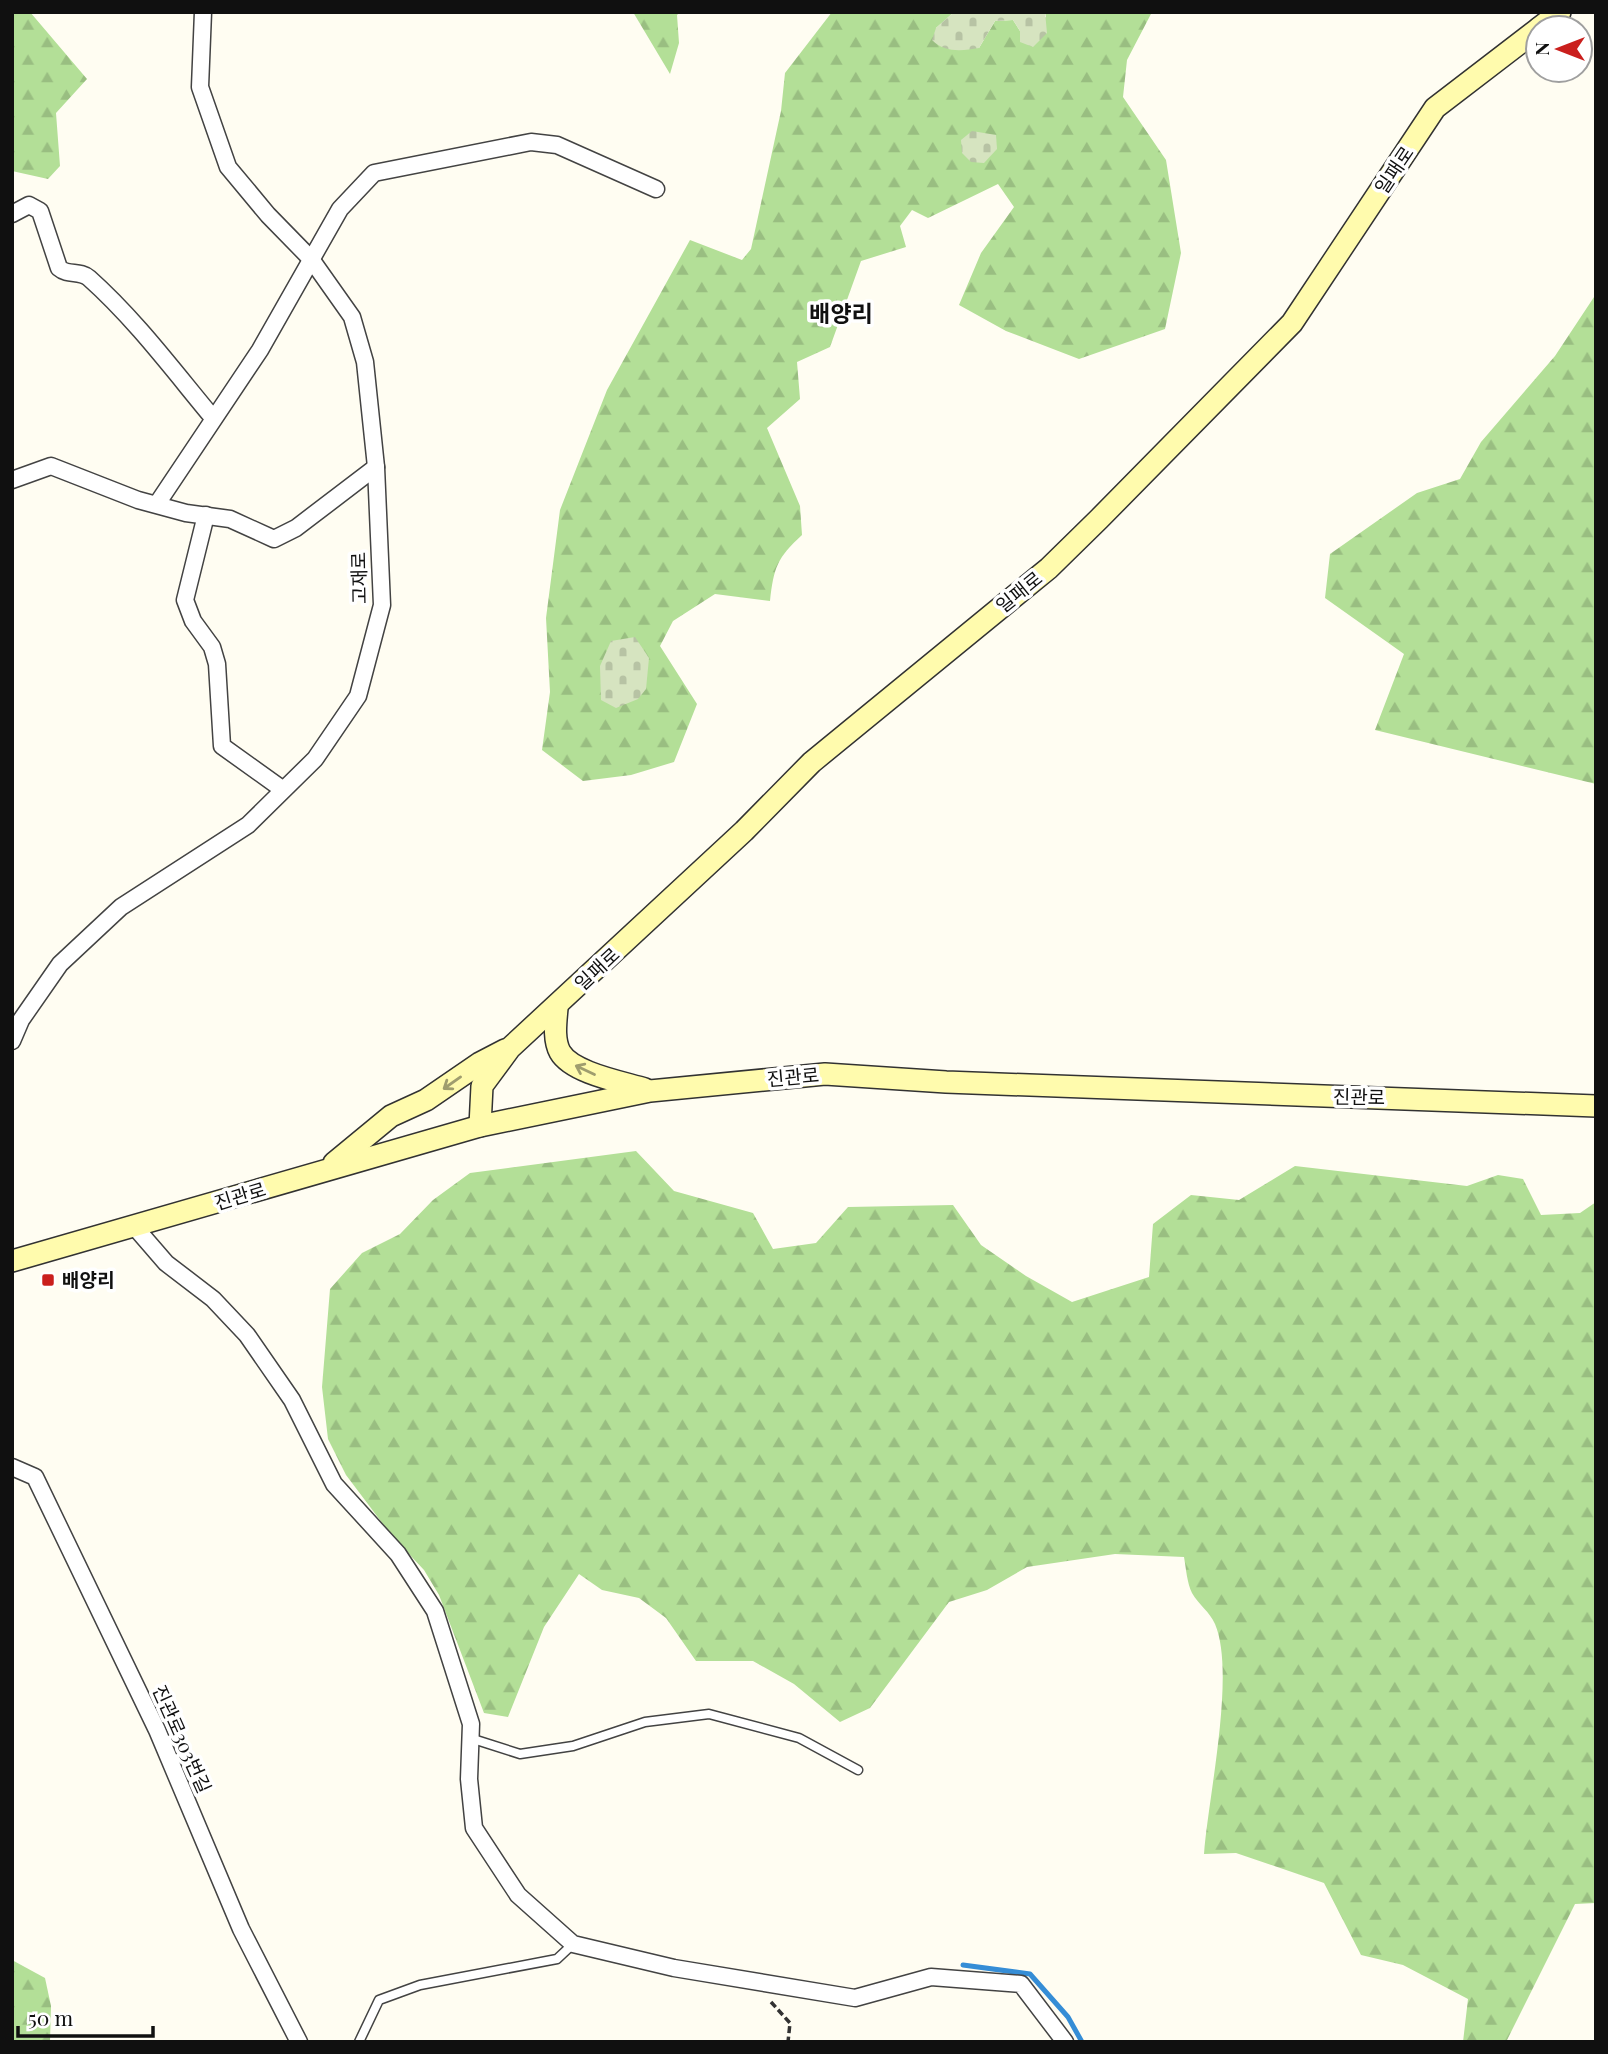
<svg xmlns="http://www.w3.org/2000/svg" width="1608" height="2054" font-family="'Playfair Display','Noto Sans KR',serif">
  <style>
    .forest { fill: url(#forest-firs) }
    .cemetery { fill: url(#cemetery-stones) }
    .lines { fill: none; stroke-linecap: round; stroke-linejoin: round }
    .stream { stroke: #358dd6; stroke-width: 5 }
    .lane-casing { stroke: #434343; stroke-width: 11 }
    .street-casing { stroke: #434343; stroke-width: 19 }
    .secondary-casing { stroke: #323232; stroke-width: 24 }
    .path { stroke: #323232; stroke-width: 3.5; stroke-dasharray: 7 3.5; stroke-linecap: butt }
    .lane { stroke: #fff; stroke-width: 8 }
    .street { stroke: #fff; stroke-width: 16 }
    .secondary { stroke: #fffbad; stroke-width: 21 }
    .oneway { stroke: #9f9d6e }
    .poi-dot { fill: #ca1f1d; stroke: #fff; stroke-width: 2.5 }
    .labels { text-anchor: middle; stroke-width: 7; stroke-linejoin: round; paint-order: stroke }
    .street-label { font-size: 19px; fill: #101010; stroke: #fff }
    .poi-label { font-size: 19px; font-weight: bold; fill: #101010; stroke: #fff; text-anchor: start }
    .quarter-label { font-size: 23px; font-weight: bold; fill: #101010; stroke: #fff }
  </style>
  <defs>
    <pattern id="forest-firs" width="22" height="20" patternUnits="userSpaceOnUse" patternTransform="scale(1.75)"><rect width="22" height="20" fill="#b3df97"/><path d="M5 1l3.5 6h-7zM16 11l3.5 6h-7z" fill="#99be81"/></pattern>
    <pattern id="cemetery-stones" width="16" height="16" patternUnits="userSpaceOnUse" patternTransform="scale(1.75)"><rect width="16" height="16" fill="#d6e4c0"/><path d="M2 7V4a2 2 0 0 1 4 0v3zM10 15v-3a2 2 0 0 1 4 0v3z" fill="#b7c3a4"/></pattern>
  </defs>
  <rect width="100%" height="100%" fill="#fffdf2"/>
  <g class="forest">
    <polygon points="12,12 30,12 87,79 56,113 60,166 48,179 12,171"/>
    <polygon points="633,12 680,12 677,15 679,43 670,74"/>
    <path d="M832,12h122l-18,16 43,20 16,-27 18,-1 7,11 26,-14 -1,-5h107l-25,48 -4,37 43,63 15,93 -16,76 -86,30 -73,-28 -47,-26 22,-52 33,-46 -16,-23 -70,34 -16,-8 -12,16 6,21 -45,14 -31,86 -33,15 3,37 -33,29 33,78 2,29c-25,23 -28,32 -32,66l-55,-7 -42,27 -13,25 37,58 -23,58 -43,13 -48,6 -41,-31 8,-58 -4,-74 14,-108 47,-120 83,-150 52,20 9,-11 30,-138 4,-38z"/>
    <polygon points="1596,294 1596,784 1375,730 1404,654 1325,598 1330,554 1417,493 1460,479 1481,442 1555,356"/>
    <path d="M636,1151l38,40 79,22 20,36 43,-6 32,-36 105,-2 28,40 45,31 46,26 77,-25 4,-53 38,-29 48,5 56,-34 172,20 31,-11 25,4 18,36 39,-2 16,-11v701l-21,1 -69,138h-43l5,-43 -65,-34 -42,-10 -37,-72 -88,-30 -32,1c4,-56 32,-181 11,-230 -5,-12 -17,-20 -23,-31 -5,-10 -6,-25 -8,-36l-69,-3 -88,13 -40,23 -38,12 -79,106 -30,14 -46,-38 -41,-23h-57l-30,-43 -27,-20 -37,-8 -23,-16 -35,53 -36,90 -24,-4 -45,-118 -15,-25 -32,-34 -46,-61 -18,-36 -6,-52 8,-98 32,-36 38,-19 33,-34 37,-27z"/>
    <polygon points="12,1960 45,1978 51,2006 50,2042 12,2042"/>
  </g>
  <g class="cemetery">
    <path d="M954,12h91l2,21 -14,14 -13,-5v-11l-7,-11 -18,1 -16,27c-17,3 -34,5 -47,-8l4,-12z"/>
    <polygon points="972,131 996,135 997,149 984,163 971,162 962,153 961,140"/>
    <polygon points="635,637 649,658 646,689 638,699 616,708 601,700 600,666 611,641"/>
  </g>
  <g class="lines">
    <polyline class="stream" points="963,1965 1030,1974 1068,2017 1082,2042"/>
    <defs>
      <g id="lane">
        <polyline points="470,1738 520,1754 573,1746 645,1722 709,1714 799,1738 858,1770"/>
        <polyline points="359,2042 379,2000 420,1985 557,1959 573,1944"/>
      </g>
      <g id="street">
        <path d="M12,214l17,-9 11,6 19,57c9,8 21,2 30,10 46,41 84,92 124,140"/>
        <polyline points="12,480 51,466 138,500 186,513 230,519 274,539 296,528 376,467"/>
        <polyline points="157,504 260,350 340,209 374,173 531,142 557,145 656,189"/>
        <polyline points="206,515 185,600 193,621 212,647 217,664 222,746 282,789"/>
        <polyline points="12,1041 21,1020 60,964 121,907 248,825 315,759 358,696 382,605 376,467 365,362 352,317 311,259 268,215 228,167 200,87 203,12"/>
        <polyline points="134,1226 166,1263 213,1299 247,1335 292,1400 334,1484 398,1554 435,1611 471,1724 469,1779 474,1828 518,1895 573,1944 674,1968 855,1998 931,1977 1021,1984 1065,2042"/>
        <polyline points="12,1467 35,1477 157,1730 241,1929 299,2042"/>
      </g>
      <g id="secondary">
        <polyline points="1539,28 1560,12"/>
        <path d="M557,1008c-1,13 -4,31 3,44 12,21 62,30 85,37"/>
        <polyline points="480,1126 482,1086 510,1048 744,831 812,762 1049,568 1099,519 1292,323 1435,108 1538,29"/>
        <polyline points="334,1163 391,1116 426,1100 480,1063 505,1050"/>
        <polyline points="12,1261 480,1126 650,1091 825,1074 946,1082 1596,1106"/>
      </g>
    </defs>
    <use href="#lane" class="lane-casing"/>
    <use href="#street" class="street-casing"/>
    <use href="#secondary" class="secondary-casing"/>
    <polyline class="path" points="771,2002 790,2023 788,2042"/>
    <use href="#lane" class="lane"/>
    <use href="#street" class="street"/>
    <use href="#secondary" class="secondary"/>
  </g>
  <defs><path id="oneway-shaft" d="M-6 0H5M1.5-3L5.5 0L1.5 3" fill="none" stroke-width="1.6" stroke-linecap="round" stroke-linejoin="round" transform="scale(1.75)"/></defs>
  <g class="oneway">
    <use href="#oneway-shaft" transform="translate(585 1070) rotate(-155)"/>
    <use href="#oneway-shaft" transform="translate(452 1083) rotate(145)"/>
  </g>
  <rect class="poi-dot" x="41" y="1273" width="14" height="14" rx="3.5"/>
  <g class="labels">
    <g class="street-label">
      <text transform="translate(1394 170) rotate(-56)" y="7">일패로</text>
      <text transform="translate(359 578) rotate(-91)" y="7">고재로</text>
      <text transform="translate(1019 592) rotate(-39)" y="7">일패로</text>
      <text transform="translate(597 969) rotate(-43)" y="7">일패로</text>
      <text transform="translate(793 1077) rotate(-5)" y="7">진관로</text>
      <text transform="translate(1359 1097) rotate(1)" y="7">진관로</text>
      <text transform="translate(240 1196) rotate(-17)" y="7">진관로</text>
      <text transform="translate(182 1739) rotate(66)" y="7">진관로303번길</text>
    </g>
    <g class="poi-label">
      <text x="62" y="1287">배양리</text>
    </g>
    <g class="quarter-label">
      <text x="841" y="322">배양리</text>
    </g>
  </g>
  <rect width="1608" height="2054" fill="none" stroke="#101010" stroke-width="28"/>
  <g transform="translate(1559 49) rotate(270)"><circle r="33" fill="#ffffff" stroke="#9f9f9f" stroke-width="2"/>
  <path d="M0-5L12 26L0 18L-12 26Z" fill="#ca1f1d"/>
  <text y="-10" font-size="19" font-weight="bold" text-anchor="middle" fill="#101010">N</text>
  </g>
  <path d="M18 2026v10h135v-10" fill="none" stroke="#101010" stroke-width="3.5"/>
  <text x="28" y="2026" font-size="21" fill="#101010" stroke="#ffffff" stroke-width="5" paint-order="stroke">50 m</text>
</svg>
